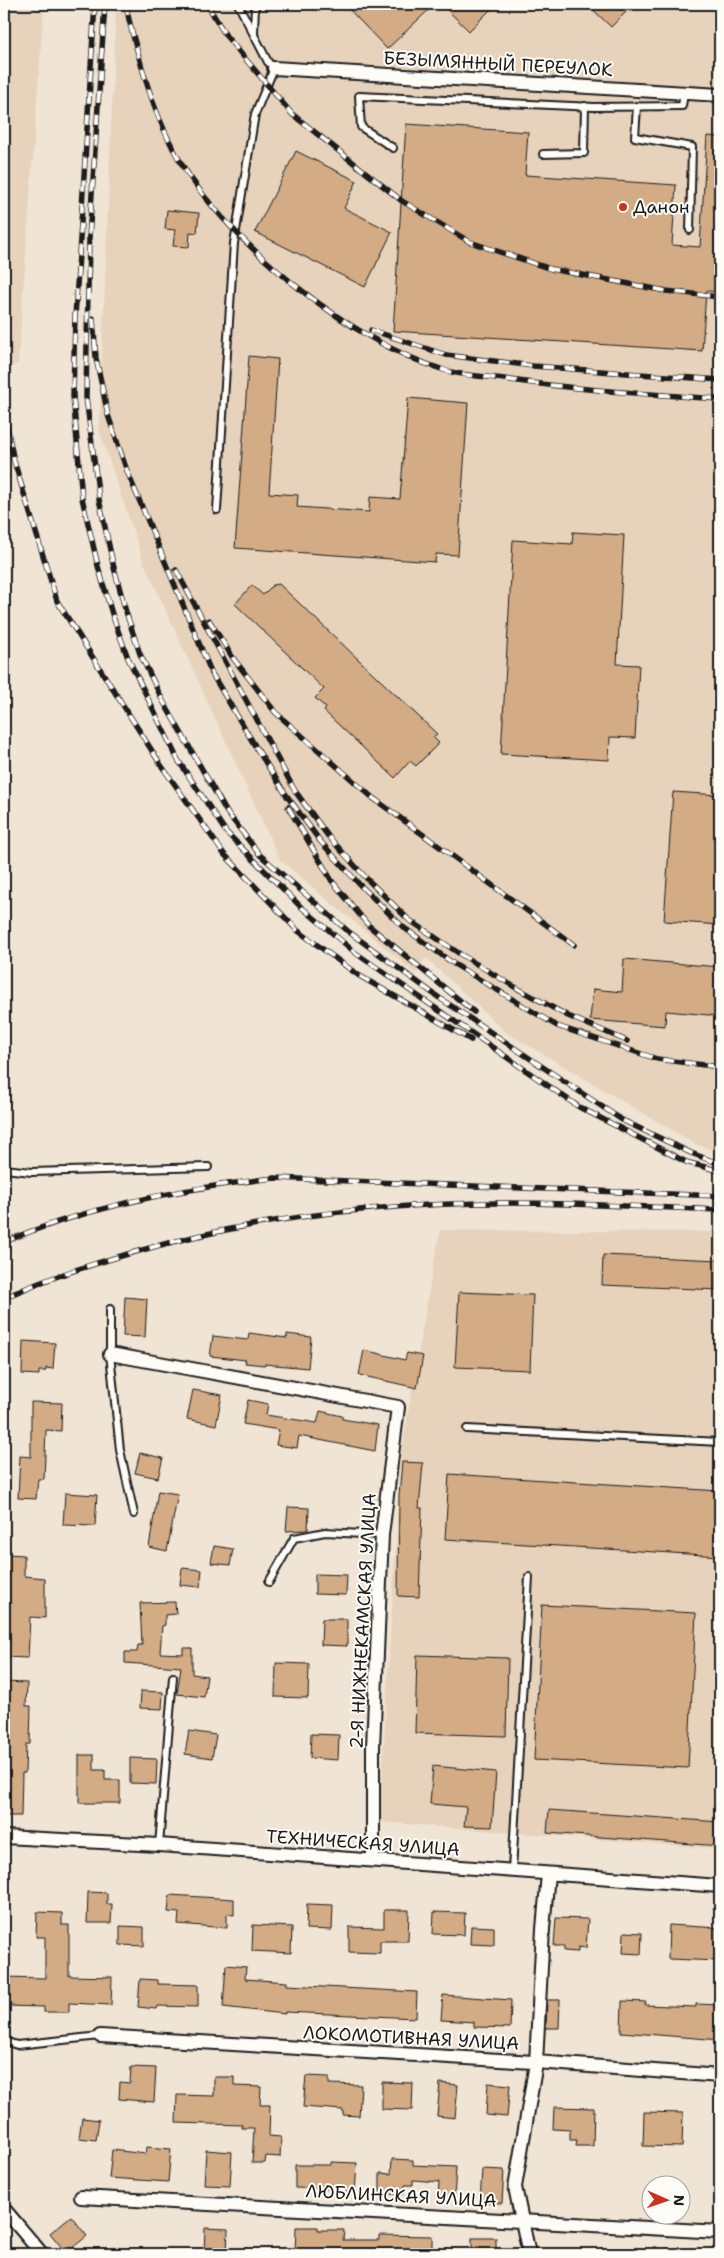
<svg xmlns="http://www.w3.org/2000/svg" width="724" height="2258" font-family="'Shantell Sans',sans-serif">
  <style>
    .built { fill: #e7d3bc }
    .building { fill: #d3ab84; stroke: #1c1c1c }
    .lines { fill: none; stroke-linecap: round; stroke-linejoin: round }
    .service-casing { stroke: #1c1c1c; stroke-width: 10 }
    .minor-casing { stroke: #1c1c1c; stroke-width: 16 }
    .service { stroke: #fdfcf7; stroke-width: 6 }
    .minor { stroke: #fdfcf7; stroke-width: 12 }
    .rail-casing { stroke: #1c1c1c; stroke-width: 5.5 }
    .rail { stroke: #fdfcf7; stroke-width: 4; stroke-dasharray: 11; stroke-linecap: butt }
    .poi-dot { fill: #c8321e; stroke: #fdfcf7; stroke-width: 2 }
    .labels { text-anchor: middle; stroke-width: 4; stroke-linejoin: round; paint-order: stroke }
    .street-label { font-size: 18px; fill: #1c1c1c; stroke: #fdfcf7 }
    .poi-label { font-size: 18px; fill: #1c1c1c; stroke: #fdfcf7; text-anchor: start }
  </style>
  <rect width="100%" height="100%" fill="#f0e4d4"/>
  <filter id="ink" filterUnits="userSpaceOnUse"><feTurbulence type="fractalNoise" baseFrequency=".02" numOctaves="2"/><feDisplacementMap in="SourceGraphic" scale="10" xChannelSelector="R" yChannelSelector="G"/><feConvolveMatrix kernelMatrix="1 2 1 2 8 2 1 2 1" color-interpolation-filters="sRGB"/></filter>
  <g filter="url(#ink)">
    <g class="built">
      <polygon points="4,4 44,4 18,364 4,368"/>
      <polygon points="116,4 720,4 720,1152 697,1145 507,1033 426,958 415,973 280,860 144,563 99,430"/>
      <polygon points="441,1230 720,1232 720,1849 379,1822 401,1456 433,1266"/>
    </g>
    <g class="building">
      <polygon points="344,4 435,4 387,49"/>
      <polygon points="441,4 496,4 469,31"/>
      <polygon points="587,4 634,4 611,27"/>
      <polygon points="406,124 528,132 525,175 676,185 672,245 700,247 707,136 720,137 720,292 706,291 702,351 393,331"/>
      <polygon points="296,151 357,181 344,208 392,232 365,287 255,232"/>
      <polygon points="167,210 199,213 197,233 190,232 189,247 173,246 175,230 165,229"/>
      <polygon points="249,356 278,359 269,493 298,495 297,507 369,512 370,497 400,499 408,398 468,403 458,555 436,554 435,562 235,548"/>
      <polygon points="573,532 624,535 617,664 639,665 635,738 610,737 609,760 501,754 513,540 572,544"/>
      <polygon points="279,584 437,734 433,737 439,743 416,766 410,761 395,778 324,711 326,708 315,698 324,689 235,604 252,585 263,595 273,585"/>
      <polygon points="673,792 720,795 720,925 664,921"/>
      <polygon points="624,959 720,967 720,1016 666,1011 665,1026 590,1020 593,989 622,992"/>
      <polygon points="603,1255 720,1260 720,1290 602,1285"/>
      <polygon points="459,1292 533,1295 530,1370 455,1367"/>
      <polygon points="125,1297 147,1299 145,1337 123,1336"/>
      <polygon points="249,1333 287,1338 287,1334 311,1337 308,1368 264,1364 264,1365 245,1363 246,1360 210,1356 213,1336 248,1340"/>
      <polygon points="23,1341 55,1343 53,1369 46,1368 46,1371 39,1371 39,1375 22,1374"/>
      <polygon points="364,1350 405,1360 407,1353 423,1356 417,1388 359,1375"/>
      <polygon points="193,1390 222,1395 216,1425 187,1419"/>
      <polygon points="248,1400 268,1404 266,1415 317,1423 320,1411 342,1416 342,1419 378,1425 375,1451 299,1436 297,1448 276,1445 279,1430 243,1424"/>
      <polygon points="31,1402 62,1403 61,1431 46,1430 44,1479 38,1479 36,1499 18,1498 20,1456 31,1457"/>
      <polygon points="140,1453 163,1458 158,1478 135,1473"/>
      <polygon points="402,1462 423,1463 419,1508 422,1508 419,1597 398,1596 399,1495"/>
      <polygon points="449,1474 720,1491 720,1556 445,1539"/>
      <polygon points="158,1491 178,1494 167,1551 149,1547"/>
      <polygon points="65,1493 97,1495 95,1526 63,1525"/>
      <polygon points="288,1507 309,1508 308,1530 286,1531"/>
      <polygon points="214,1546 233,1549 230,1565 211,1563"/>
      <polygon points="7,1554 24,1555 24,1576 45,1578 45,1618 30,1617 28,1658 4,1657 8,1593"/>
      <polygon points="182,1568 202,1570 200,1587 180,1585"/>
      <polygon points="315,1574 347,1575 346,1595 315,1594"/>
      <polygon points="175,1602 176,1614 165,1615 165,1625 162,1626 160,1653 183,1654 183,1648 192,1648 192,1674 207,1676 204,1697 177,1694 181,1667 125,1663 125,1652 137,1652 138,1645 142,1645 140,1603"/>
      <polygon points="542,1605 696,1613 688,1768 534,1760"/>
      <polygon points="322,1619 347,1619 347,1646 321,1645"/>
      <polygon points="417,1655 508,1658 506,1736 415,1733"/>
      <polygon points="276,1663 309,1664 308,1698 275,1697"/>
      <polygon points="4,1682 27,1683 26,1706 31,1706 30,1744 26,1744 25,1773 22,1773 21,1816 4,1816"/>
      <polygon points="141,1691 163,1692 162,1709 140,1708"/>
      <polygon points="189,1731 216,1735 212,1758 185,1754"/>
      <polygon points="311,1734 339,1735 338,1760 310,1758"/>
      <polygon points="79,1755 94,1755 94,1770 105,1770 105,1780 120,1780 120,1803 79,1803"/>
      <polygon points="130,1758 157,1759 156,1784 130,1783"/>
      <polygon points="433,1766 496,1772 492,1827 464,1826 466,1807 430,1804"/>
      <polygon points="549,1810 720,1822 720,1846 547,1833"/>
      <polygon points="88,1892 107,1893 107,1904 112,1904 111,1923 87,1923"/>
      <polygon points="170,1895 234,1899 234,1915 227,1914 227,1928 178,1924 179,1913 168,1912"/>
      <polygon points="307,1904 333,1905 332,1930 306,1929"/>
      <polygon points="384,1910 409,1910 408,1941 380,1941 380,1953 349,1952 349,1927 384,1928"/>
      <polygon points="37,1912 62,1913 62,1925 69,1925 69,1976 112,1977 111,2005 69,2003 69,2012 44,2012 44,2007 4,2006 4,1977 45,1978 45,1937 36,1937"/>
      <polygon points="434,1912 465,1913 464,1935 433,1934"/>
      <polygon points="556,1918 588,1919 586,1948 578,1947 578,1952 564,1951 564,1946 554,1946"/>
      <polygon points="253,1925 292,1927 291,1953 252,1951"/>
      <polygon points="669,1925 720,1928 720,1961 668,1959"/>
      <polygon points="120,1926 144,1927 144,1946 120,1945"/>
      <polygon points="471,1926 494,1927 494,1945 470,1944"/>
      <polygon points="624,1932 642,1933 641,1954 623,1953"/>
      <polygon points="226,1965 246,1967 245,1979 287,1982 287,1985 417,1992 416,2018 285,2012 285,2014 223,2007"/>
      <polygon points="140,1979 158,1980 158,1984 198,1985 198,2007 157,2006 156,2009 138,2007"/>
      <polygon points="443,1995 511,2000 510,2028 474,2027 474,2022 441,2020"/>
      <polygon points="547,2000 560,2000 559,2028 546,2028"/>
      <polygon points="622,2001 646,2002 645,2005 696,2007 696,2004 720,2005 720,2040 621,2032"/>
      <polygon points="131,2067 156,2068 154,2102 119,2099 120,2082 130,2083"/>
      <polygon points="306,2076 329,2077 329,2084 361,2085 359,2116 343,2115 343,2110 303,2107"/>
      <polygon points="214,2077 234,2077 234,2086 261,2087 260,2105 270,2105 269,2136 281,2137 280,2157 266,2156 265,2163 252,2163 254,2128 242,2128 242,2125 176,2123 177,2095 214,2096"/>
      <polygon points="382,2082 413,2083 412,2110 382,2109"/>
      <polygon points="440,2083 458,2085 455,2118 437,2116"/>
      <polygon points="488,2083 510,2085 507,2117 486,2115"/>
      <polygon points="554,2107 594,2108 593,2146 576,2146 577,2140 570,2140 570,2130 553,2129"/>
      <polygon points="644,2112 683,2113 682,2147 643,2146"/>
      <polygon points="82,2118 99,2120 96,2140 79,2138"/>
      <polygon points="147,2147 171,2149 168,2182 109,2178 112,2150 146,2154"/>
      <polygon points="206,2150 232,2152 230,2186 204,2185"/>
      <polygon points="392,2159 413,2160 413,2165 456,2167 454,2199 438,2199 439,2182 413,2180 413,2185 405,2185 404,2194 380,2194 380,2173 391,2174"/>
      <polygon points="331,2162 357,2163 355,2193 330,2192 330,2189 295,2188 295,2165 331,2165"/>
      <polygon points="482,2169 504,2170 502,2203 480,2202"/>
      <polygon points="71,2216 87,2236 66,2253 50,2233"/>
      <polygon points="296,2227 318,2227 318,2230 344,2230 343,2240 379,2240 379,2235 432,2236 432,2254 295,2254"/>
      <polygon points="205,2228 228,2229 227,2254 204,2254"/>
      <rect x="472" y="2238" width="24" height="16"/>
    </g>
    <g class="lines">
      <defs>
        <g id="service">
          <polyline points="254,33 255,4"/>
          <polyline points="637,106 635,137 692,147 690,230"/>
          <polyline points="393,148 361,127 359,96 594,107 682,106 684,93"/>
          <polyline points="543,154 584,153 585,106"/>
          <polyline points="217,510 234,243 255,114 274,68 268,62 238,4"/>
          <polyline points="4,1169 32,1172 208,1167"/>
          <polyline points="110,1309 110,1354 120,1450 134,1514"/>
          <polyline points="467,1429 720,1442"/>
          <polyline points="269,1582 294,1538 325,1532 382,1535"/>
          <polyline points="159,1845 173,1677"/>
          <polyline points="512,1871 529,1577"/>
          <polyline points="4,2041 17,2045 100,2036"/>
        </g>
        <g id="minor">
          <polyline points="274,68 720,95"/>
          <polyline points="110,1354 398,1407 382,1535 373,1747 373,1860"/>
          <polyline points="4,1837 159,1845 720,1886"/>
          <polyline points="100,2036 550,2063 720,2076"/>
          <polyline points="81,2197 720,2232"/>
          <polyline points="4,2209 42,2254"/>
          <polyline points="529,2254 515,2187 536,2063 543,1929 548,1874"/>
        </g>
      </defs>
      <use href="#service" class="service-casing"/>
      <use href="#minor" class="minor-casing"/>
      <use href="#service" class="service"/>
      <use href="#minor" class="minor"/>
      <defs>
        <g id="rail">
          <polyline points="95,4 75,317 73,396 82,498 98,566 112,614 128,658 178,760 226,832 300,906 357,954 579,1107 686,1162 720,1171"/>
          <polyline points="105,4 89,238 86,397 99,499 113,564 126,612 140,654 163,701 226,811 260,855 349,932 438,997 622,1120 691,1153 720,1164"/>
          <path d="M126,4c2,15 7,31 11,46 12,44 27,89 53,127 53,76 163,164 251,192 19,7 43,7 63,10 72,11 144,15 216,20"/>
          <polyline points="207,4 226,36 292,114 402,201 470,242 551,269 666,291 720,297"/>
          <polyline points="93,318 96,358 108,415 127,471 212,674 257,749 287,796 320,841 360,885 403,927 454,964 557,1026 657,1059 720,1067"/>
          <polyline points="371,330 446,355 533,366 720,380"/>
          <polyline points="4,413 14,461 57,601 161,765 224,854 297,930 358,975 471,1040"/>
          <polyline points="176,570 295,791 328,836 367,879 408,919 460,954 513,986 568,1016 627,1041"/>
          <polyline points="209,620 233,658 276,713 373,798 574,945"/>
          <polyline points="288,807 332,881 368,925 474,1012"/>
          <path d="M4,1242c85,-36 180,-54 271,-64l445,18"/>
          <path d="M4,1298c40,-19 82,-32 124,-44 124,-36 249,-51 377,-51 72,0 144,4 215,7"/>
        </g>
      </defs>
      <use href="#rail" class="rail-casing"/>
      <use href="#rail" class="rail"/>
    </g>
  </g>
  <circle class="poi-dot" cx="623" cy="207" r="5"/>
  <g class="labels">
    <g class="street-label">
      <text transform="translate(498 64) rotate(3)" y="6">БЕЗЫМЯННЫЙ ПЕРЕУЛОК</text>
      <text transform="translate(363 1621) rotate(-87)" y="6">2-Я НИЖНЕКАМСКАЯ УЛИЦА</text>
      <text transform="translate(363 1843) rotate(4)" y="6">ТЕХНИЧЕСКАЯ УЛИЦА</text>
      <text transform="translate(411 2038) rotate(3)" y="6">ЛОКОМОТИВНАЯ УЛИЦА</text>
      <text transform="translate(401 2196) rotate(3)" y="6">ЛЮБЛИНСКАЯ УЛИЦА</text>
    </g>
    <g class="poi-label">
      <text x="633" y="213">Данон</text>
    </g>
  </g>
  <rect width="724" height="2258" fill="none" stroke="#fdfcf7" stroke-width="20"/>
  <rect x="10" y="10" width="704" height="2238" fill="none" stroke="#1c1c1c" stroke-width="2" filter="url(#ink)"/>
  <g transform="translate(666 2200) rotate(92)"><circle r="24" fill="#fdfcf7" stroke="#a3a29f"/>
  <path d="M0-4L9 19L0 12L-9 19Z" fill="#c8321e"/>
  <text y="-8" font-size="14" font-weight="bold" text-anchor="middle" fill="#1c1c1c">N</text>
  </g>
</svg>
